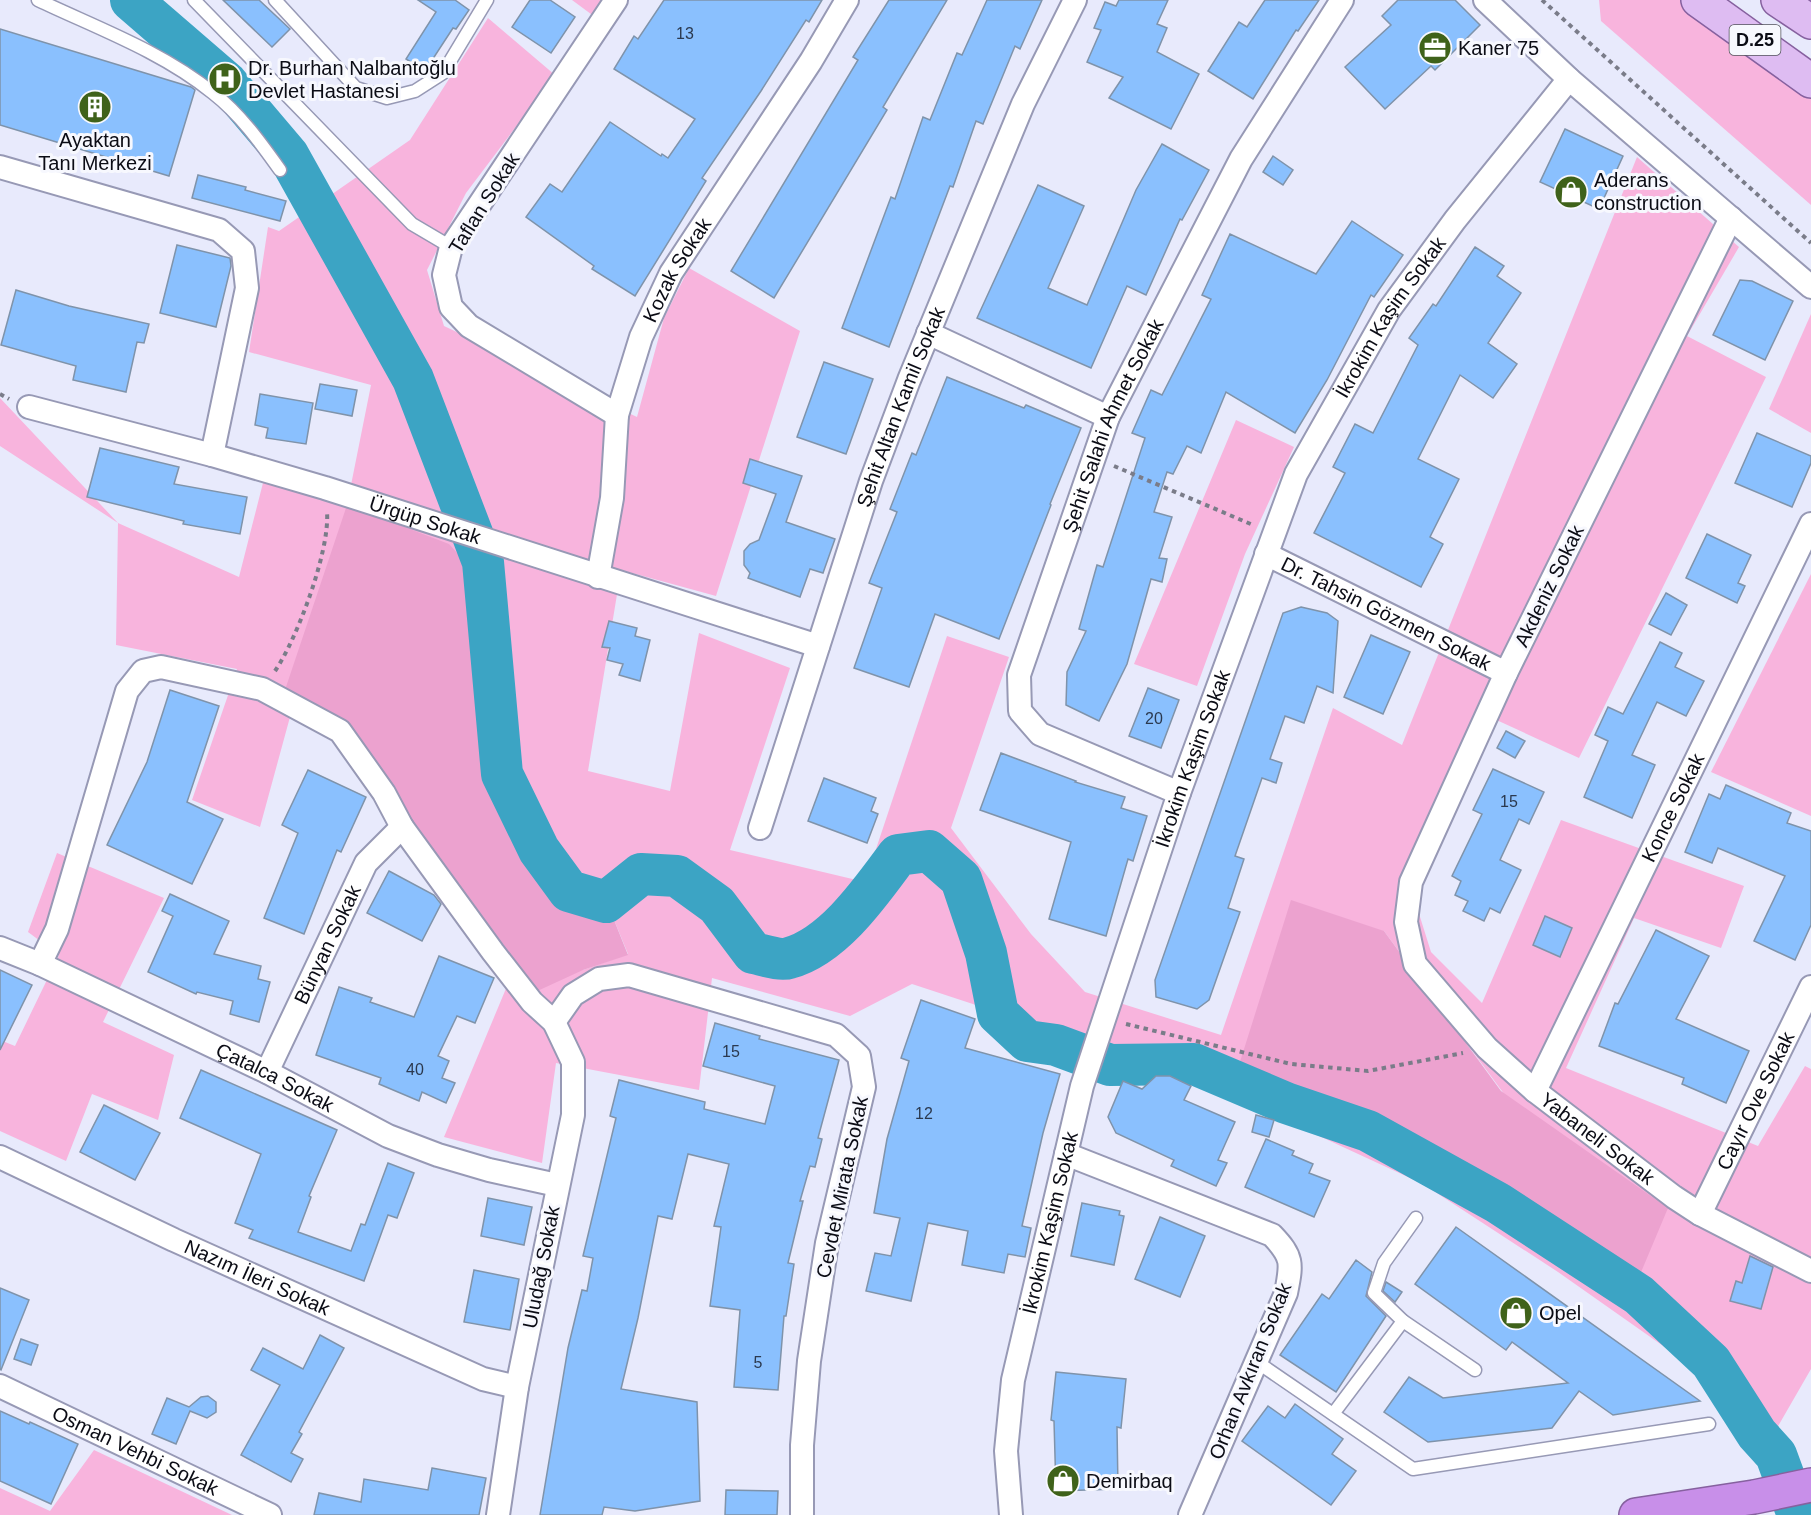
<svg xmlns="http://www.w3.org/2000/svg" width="1811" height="1515" font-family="Arial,sans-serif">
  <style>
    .green { fill: #f8b4dd; fill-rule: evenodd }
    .forest { fill: #eca2cf }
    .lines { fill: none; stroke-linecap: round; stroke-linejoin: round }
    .river { stroke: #3ca4c4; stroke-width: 42 }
    .building { fill: #8ac0fe; stroke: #7f93aa; stroke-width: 1.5 }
    .lane-casing { stroke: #9799b5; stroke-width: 15 }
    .street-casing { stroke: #9799b5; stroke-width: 26 }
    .primary-casing { stroke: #86619f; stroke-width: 36 }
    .highway-casing { stroke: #86619f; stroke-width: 36 }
    .path { stroke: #7a7c89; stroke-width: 4; stroke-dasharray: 4.5 4.5; stroke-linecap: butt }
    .lane { stroke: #fff; stroke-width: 12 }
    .street { stroke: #fff; stroke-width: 22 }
    .primary { stroke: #debcf2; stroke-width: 33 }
    .highway { stroke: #c88fe9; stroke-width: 33 }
    .labels { text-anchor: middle; stroke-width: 6; stroke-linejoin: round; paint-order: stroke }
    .number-label { font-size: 16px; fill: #2b394f }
    .shield { fill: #f7f8fe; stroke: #52535b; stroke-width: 1.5 }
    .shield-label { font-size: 18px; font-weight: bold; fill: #0b0c15 }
    .poi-label { font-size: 20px; fill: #0b0c15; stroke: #f7f8fe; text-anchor: start }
    .street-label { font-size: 20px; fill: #0b0c15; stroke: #f7f8fe }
  </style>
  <rect width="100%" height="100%" fill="#e8eafc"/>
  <g class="green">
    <polygon points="572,0 607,0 595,17"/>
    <polygon points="1599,0 1686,0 1811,89 1811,205 1601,21"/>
    <path d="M488,18l67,57 -89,118 -39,77 17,56 193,91 27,-99 25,-50 111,63 -84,265 -95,-26 -33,201 82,20 29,-158 91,35 -60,182 135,32 82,-246 62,21 -58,171 80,106 54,58 136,43 112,-327 69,37 235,-588 102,90 -52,89 79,41 -187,381 -100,-46 -74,157 26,83 51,51 79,-183 183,66 -23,62 -87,-30 -68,150 192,78 47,-80 6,3v300l-49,85 -69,-87 -135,-95 -135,-88 -240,-111 -82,3 -93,-26 -23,-42 -73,-24 -62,32 -138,-38 -13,112 -143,-27 -14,100 -98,-26 71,-170 68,3 45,-16 -16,-39 -18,-4 -33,-13 -35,-42 -33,-72 -23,-217 -174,128 -36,132 -68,-27 45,-131 -121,-24 2,-122 -118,-77v-48l118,125 121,54 25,-98 83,26 24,-120 -122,-33 19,-125 11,4 131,-91zM1384,931l255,346 -209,-134 -191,-78z"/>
    <polygon points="1811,314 1811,433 1769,409"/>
    <polygon points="1236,420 1294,447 1245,554 1197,686 1134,664"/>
    <polygon points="1811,574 1811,816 1711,772"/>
    <polygon points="57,853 164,898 103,1022 174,1055 158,1120 92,1094 66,1161 0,1131 0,1040 15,1046 59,955 28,932"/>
    <polygon points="94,1450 232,1515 0,1515 0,1488 50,1511"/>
  </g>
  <g class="forest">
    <polygon points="347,505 449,544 470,567 493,784 526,856 561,898 594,911 612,915 628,955 583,970 533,993 342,721 285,690"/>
    <polygon points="1291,900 1384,931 1501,1091 1668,1208 1639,1277 1430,1143 1239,1065"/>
  </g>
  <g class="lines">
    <path class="river" d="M131,0l96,83 61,72 125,224 70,183 19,212 37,76 30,41 37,11 35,-28 36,2 40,29 36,48c10,2 27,8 36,5 45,-12 83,-68 109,-103l31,-4 32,28 25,74 12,61 29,27 29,4 54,20 84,-1 92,39 82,28 130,72 141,92 72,67 46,72 19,21 22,60"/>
  </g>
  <g class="building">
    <polygon points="223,0 259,0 290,29 272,47"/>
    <polygon points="418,0 455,0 469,10 456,29 453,28 425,71 406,59 436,12"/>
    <polygon points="530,0 550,0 575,17 551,53 512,27"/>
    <polygon points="664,0 822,0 809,22 806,20 761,91 702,178 706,181 635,296 592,269 594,266 526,217 550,184 562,192 610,122 661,156 662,154 668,158 695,119 614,69 634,36 638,39"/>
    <polygon points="889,0 947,0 883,107 887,110 774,298 731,271 858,60 853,57"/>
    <polygon points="987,0 1042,0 1020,49 1015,46 983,124 976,121 953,187 950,186 889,347 842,328 891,197 895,199 923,117 930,120 957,53 962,55"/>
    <polygon points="1119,0 1168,0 1157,24 1167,28 1157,52 1199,74 1171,129 1109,98 1123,77 1087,62 1101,30 1094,28 1105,2 1116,6"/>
    <polygon points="1265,0 1319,0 1298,31 1296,30 1253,99 1208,71 1239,22 1247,27"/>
    <polygon points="1398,0 1455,0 1480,25 1435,70 1431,66 1385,109 1345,67 1391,25 1382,16"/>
    <polygon points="0,29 191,87 195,90 169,176 0,125"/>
    <polygon points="1565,129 1623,156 1599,209 1540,182"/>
    <polygon points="1162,144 1209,170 1182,220 1180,219 1146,295 1127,286 1091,368 977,318 1038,185 1084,206 1048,288 1087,305 1136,190"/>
    <polygon points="1273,156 1293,170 1283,185 1263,172"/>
    <polygon points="198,175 246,187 245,190 286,201 280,221 192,198"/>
    <polygon points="1352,221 1403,255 1374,297 1371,295 1327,380 1295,433 1226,392 1201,453 1187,446 1173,474 1167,472 1154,512 1172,517 1159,558 1167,559 1162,582 1151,579 1127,664 1099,721 1066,705 1067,672 1086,631 1079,629 1097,565 1103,567 1145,438 1132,433 1151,390 1162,395 1211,299 1202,295 1230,234 1316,274"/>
    <polygon points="177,245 230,258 231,266 216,327 160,313"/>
    <polygon points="1475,247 1504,266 1497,276 1521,293 1488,343 1517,364 1493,398 1460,375 1418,459 1459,479 1430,537 1443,544 1421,587 1314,533 1345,473 1333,467 1355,424 1373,433 1418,345 1409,338 1433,304 1436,306"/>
    <polygon points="1740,280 1752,281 1793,301 1765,360 1713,335"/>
    <polygon points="16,290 69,306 149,324 144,343 137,342 126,392 73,380 76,366 1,345"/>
    <polygon points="824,362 873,379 846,454 797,437"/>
    <polygon points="947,377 1024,408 1026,405 1081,428 1050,504 1051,505 999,639 935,614 909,687 854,668 882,588 869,583 897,512 890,509 912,453 916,455"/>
    <polygon points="320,384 357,390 352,416 315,409"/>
    <polygon points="260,394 313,403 306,444 266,438 268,428 255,425"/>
    <polygon points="1757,433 1811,456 1811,463 1792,507 1735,483"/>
    <polygon points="100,448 179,467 174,484 247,497 240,534 183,524 184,521 87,497"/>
    <polygon points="750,459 802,476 786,522 835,539 823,573 810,569 800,597 748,578 750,573 744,565 744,551 750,544 759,540 776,494 743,483"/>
    <polygon points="1707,534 1751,555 1738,583 1745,586 1737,603 1686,578"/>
    <polygon points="1666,593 1687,605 1671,635 1649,624"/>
    <polygon points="1301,607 1327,613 1338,621 1333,693 1317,686 1304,723 1285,716 1270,759 1282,763 1276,783 1262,778 1235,856 1244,859 1228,908 1240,912 1209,1000 1197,1009 1156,997 1155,980 1283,613"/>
    <polygon points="609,621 637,628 635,636 650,640 640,681 619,675 623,664 607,660 610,648 602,647"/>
    <polygon points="1371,635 1410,652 1383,714 1344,697"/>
    <polygon points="1660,642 1682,653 1675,667 1704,681 1686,716 1657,702 1632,755 1655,765 1632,818 1584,797 1608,741 1595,735 1608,707 1623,714"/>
    <polygon points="1148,688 1179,700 1161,748 1129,736"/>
    <polygon points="170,690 219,706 187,802 223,819 192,884 107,845 147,762"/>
    <polygon points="1506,731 1525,741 1515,758 1497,748"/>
    <polygon points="1001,753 1076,781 1075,782 1125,797 1121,808 1147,816 1133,861 1128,859 1106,936 1049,919 1071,842 980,810"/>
    <polygon points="1493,769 1544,792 1529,824 1519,819 1500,860 1521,870 1500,913 1490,908 1484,921 1463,911 1468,901 1455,895 1461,881 1452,876 1482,814 1473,810"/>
    <polygon points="308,770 366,797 341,852 337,850 304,934 264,918 298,833 282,825"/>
    <polygon points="824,778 876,798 871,811 878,814 867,843 808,821"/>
    <polygon points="1726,785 1791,813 1787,823 1811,831 1811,925 1795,960 1754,941 1785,876 1718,848 1712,863 1685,852 1709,794 1720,799"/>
    <polygon points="389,871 434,895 441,904 422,941 367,913"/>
    <polygon points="170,894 229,921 214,954 261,966 258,979 270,982 259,1022 230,1014 233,1001 197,992 196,994 148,972 173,916 162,911"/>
    <polygon points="1545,916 1572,928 1560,957 1533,945"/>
    <polygon points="1656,930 1709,956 1676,1019 1749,1051 1726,1103 1682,1084 1684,1078 1599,1046 1615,1003 1618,1004"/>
    <polygon points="439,956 494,978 475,1023 457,1016 438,1056 449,1061 442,1078 455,1083 446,1103 422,1092 419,1101 379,1084 381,1078 316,1055 339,987 372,998 370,1002 414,1017"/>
    <polygon points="0,970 32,985 0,1050"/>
    <polygon points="921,1000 975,1019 965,1048 1060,1074 1043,1133 1022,1226 1031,1228 1025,1257 1008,1254 1004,1273 962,1265 968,1231 928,1223 911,1301 866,1291 875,1253 891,1256 900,1218 874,1213 887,1139 909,1061 901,1058"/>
    <polygon points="715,1023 760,1036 759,1039 839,1060 818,1138 822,1139 815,1167 810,1166 800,1201 803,1201 788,1263 794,1264 786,1316 784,1316 778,1390 734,1387 740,1310 710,1306 721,1227 714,1226 729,1164 688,1154 672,1219 658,1216 638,1318 621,1389 697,1402 700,1501 635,1511 604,1507 602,1515 540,1515 568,1348 582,1290 587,1291 593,1258 583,1256 616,1118 610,1116 619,1080 705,1102 704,1109 765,1124 775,1086 703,1066"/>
    <polygon points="201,1070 337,1130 309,1196 311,1197 298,1232 351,1251 361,1224 365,1225 388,1163 414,1173 397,1218 388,1215 364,1281 249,1238 253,1230 235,1223 261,1154 180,1118"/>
    <polygon points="1156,1076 1170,1076 1191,1086 1184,1100 1235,1122 1218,1160 1227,1163 1216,1186 1171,1166 1174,1160 1116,1133 1108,1117 1123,1081 1142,1089"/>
    <polygon points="104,1105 160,1133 135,1180 80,1152"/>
    <polygon points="1256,1115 1274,1120 1269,1137 1252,1132"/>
    <polygon points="1266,1139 1294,1151 1292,1155 1313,1164 1309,1173 1330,1181 1314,1217 1245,1187"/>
    <polygon points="488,1198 532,1207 524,1245 481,1236"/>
    <polygon points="1082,1203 1120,1211 1119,1215 1124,1216 1114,1265 1071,1256"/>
    <polygon points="1160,1217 1205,1236 1180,1297 1135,1279"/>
    <polygon points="1456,1227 1700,1401 1613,1415 1579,1391 1552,1428 1428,1442 1384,1412 1409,1377 1443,1398 1568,1383 1512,1342 1506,1350 1415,1284"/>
    <polygon points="1750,1256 1773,1267 1761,1309 1730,1301 1736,1281 1742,1283"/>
    <polygon points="1356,1260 1372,1272 1366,1296 1386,1316 1336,1392 1280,1355 1322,1294 1329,1299"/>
    <polygon points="474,1270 519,1279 510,1330 464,1322"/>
    <polygon points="1386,1282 1402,1292 1395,1302 1383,1291"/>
    <polygon points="0,1288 29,1300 1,1370 0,1369"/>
    <polygon points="320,1335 344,1348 299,1432 302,1434 291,1453 303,1459 291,1482 241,1455 280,1385 251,1370 263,1348 303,1369"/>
    <polygon points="21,1339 38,1345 31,1365 14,1359"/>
    <polygon points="1056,1372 1126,1379 1121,1428 1117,1427 1118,1489 1056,1491 1054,1421 1051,1420"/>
    <polygon points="208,1396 216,1402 216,1412 207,1418 190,1411 176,1444 152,1434 167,1398 189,1407 201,1397"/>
    <polygon points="1295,1404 1343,1439 1332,1454 1356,1471 1331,1505 1242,1441 1268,1406 1285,1418"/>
    <polygon points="0,1411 29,1424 30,1422 78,1444 51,1504 0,1481"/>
    <polygon points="432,1468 486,1478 479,1515 314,1515 319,1493 361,1502 364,1479 428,1490"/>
    <polygon points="726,1490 778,1491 777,1515 725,1515"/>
  </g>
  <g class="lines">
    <defs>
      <g id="lane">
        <path d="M38,0c59,28 123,51 175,93 27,21 47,49 67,77"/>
        <polyline points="194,0 412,224 451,247"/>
        <polyline points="275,0 356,88 387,98 415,91 443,73 487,0"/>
        <polyline points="1416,1218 1384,1263 1374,1293 1403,1321 1475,1370"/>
        <polyline points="1257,1362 1413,1469 1709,1424"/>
        <polyline points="1333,1414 1403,1321"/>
      </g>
      <g id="street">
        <polyline points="616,0 451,247 444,275 451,307 469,326 617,415"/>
        <polyline points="1485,0 1569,79 1811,287"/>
        <polyline points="0,167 219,230 243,251 247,288 212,455"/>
        <path id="s1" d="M1731,218l-225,455 -95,209 -5,40 9,42 72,84 48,43 139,106 26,17 111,57"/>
        <polyline points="928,333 1108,417"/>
        <path id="s2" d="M29,407l183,48 113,33 493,158"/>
        <path id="s3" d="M1266,554l240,119"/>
        <path id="s4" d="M598,577l14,-79 5,-83 24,-78 30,-64 140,-212 36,-61"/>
        <path id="s5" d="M1179,793l-139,-59 -20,-23 -1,-36 89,-258 133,-258 101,-159"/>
        <path id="s6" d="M760,828l111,-347 38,-101 114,-276 52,-104"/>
        <path id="s7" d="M0,948l40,16 227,108 121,64 50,19 51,15 68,15"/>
        <polyline points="40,964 57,929 127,691 143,671 161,667 262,689 340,731 384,793 402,827 493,952 532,1002 554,1022 573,1062 573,1115 517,1387 498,1515"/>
        <polyline points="554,1022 573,995 599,979 629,975 836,1035 859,1056 864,1087 827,1243 809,1361 802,1445 802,1515"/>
        <path id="s8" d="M267,1072l99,-209 36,-36"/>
        <path id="s9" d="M1535,1091l276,-567"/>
        <path d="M1066,1154l206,81c21,22 20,28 14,58l-96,222"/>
        <path id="s10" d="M0,1157l174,83 309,139 34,8"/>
        <path id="s11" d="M1700,1214l111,-227"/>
        <path id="s12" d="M0,1386l270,129"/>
        <path id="s13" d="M1011,1515l-5,-64 7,-71 69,-294 97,-293 117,-319 93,-164 66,-90 114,-141"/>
      </g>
      <g id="primary">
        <polyline points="1698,0 1811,81"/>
        <polyline points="1778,0 1811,22"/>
      </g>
      <polyline id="highway" points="1636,1515 1754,1497 1811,1485"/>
    </defs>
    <use href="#lane" class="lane-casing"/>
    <use href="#street" class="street-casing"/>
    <use href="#primary" class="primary-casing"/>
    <use href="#highway" class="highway-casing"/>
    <g class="path">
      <polyline points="1542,0 1811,243"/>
      <polyline points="0,394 9,399"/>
      <polyline points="1114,466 1253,525"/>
      <path d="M275,671c22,-32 55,-120 52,-159"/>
      <polyline points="1126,1024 1291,1064 1368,1071 1463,1053"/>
    </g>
    <use href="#lane" class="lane"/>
    <use href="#street" class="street"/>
    <use href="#primary" class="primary"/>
    <use href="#highway" class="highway"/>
  </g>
  <defs>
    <symbol id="office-disc" viewBox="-11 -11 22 22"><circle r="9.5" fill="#3f621a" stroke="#f7f8fe"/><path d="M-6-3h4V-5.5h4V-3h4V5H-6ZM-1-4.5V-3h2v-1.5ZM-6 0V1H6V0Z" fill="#fff"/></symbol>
    <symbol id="hospital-disc" viewBox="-11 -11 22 22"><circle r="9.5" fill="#3f621a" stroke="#f7f8fe"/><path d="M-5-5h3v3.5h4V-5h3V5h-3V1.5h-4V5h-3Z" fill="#fff"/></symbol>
    <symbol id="building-disc" viewBox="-11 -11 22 22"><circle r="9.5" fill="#3f621a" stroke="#f7f8fe"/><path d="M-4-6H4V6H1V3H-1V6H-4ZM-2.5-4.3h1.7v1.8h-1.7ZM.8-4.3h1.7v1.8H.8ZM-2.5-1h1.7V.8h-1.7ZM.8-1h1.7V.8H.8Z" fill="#fff"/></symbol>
    <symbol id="shop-disc" viewBox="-11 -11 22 22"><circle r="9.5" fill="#3f621a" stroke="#f7f8fe"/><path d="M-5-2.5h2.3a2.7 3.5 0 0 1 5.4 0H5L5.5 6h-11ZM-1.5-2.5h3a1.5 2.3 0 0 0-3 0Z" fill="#fff"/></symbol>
  </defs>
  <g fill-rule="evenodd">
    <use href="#office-disc" x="1416" y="29" width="38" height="38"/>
    <use href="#hospital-disc" x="206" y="60" width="38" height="38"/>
    <use href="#building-disc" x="76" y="88" width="38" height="38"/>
    <use href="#shop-disc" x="1552" y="173" width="38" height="38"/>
    <use href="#shop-disc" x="1497" y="1294" width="38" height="38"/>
    <use href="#shop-disc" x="1044" y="1462" width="38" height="38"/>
  </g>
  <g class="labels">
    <g class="number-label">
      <text x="685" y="39">13</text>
      <text x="1154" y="724">20</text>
      <text x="1509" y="807">15</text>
      <text x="731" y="1057">15</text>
      <text x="415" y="1075">40</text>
      <text x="924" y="1119">12</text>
      <text x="758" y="1368">5</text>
    </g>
    <rect class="shield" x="1729.5" y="25" width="51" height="30" rx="4.5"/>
    <g class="shield-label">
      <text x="1755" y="46">D.25</text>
    </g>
    <g class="poi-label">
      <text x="1458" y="55">Kaner 75</text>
      <text x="248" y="75">Dr. Burhan Nalbantoğlu<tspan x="248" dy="23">Devlet Hastanesi</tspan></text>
      <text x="95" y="147" text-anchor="middle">Ayaktan<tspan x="95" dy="23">Tanı Merkezi</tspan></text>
      <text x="1594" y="187">Aderans<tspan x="1594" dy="23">construction</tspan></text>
      <text x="1539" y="1320">Opel</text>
      <text x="1086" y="1488">Demirbaq</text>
    </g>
    <g class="street-label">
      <text transform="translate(484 203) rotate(-58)" y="7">Taflan Sokak</text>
      <text dy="7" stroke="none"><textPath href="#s4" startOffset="321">Kozak Sokak</textPath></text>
      <text dy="7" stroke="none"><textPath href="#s13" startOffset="1269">İkrokim Kaşim Sokak</textPath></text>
      <text dy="7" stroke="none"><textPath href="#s6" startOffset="444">Şehit Altan Kamil Sokak</textPath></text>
      <text dy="7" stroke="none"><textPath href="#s5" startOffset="484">Şehit Salahi Ahmet Sokak</textPath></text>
      <text dy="7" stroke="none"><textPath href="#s2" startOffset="412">Ürgüp Sokak</textPath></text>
      <text transform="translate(1549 586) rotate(-64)" y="7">Akdeniz Sokak</text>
      <text dy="7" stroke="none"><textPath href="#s3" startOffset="134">Dr. Tahsin Gözmen Sokak</textPath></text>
      <text dy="7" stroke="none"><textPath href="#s13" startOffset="783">İkrokim Kaşim Sokak</textPath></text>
      <text dy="7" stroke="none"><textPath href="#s9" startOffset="315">Konce Sokak</textPath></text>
      <text dy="7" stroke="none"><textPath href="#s8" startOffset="141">Bünyan Sokak</textPath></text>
      <text dy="7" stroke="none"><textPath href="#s7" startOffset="304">Çatalca Sokak</textPath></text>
      <text dy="7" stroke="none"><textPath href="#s11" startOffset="126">Cayır Ove Sokak</textPath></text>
      <text dy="7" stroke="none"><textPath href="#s1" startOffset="1074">Yabaneli Sokak</textPath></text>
      <text transform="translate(842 1187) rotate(-78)" y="7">Cevdet Mirata Sokak</text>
      <text dy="7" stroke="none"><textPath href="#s13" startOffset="297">İkrokim Kaşim Sokak</textPath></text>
      <text transform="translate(541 1267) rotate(-79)" y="7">Uludağ Sokak</text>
      <text dy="7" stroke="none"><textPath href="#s10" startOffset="284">Nazım İleri Sokak</textPath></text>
      <text transform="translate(1250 1371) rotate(-68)" y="7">Orhan Avkıran Sokak</text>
      <text dy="7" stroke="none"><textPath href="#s12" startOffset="150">Osman Vehbi Sokak</textPath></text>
    </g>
  </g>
</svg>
